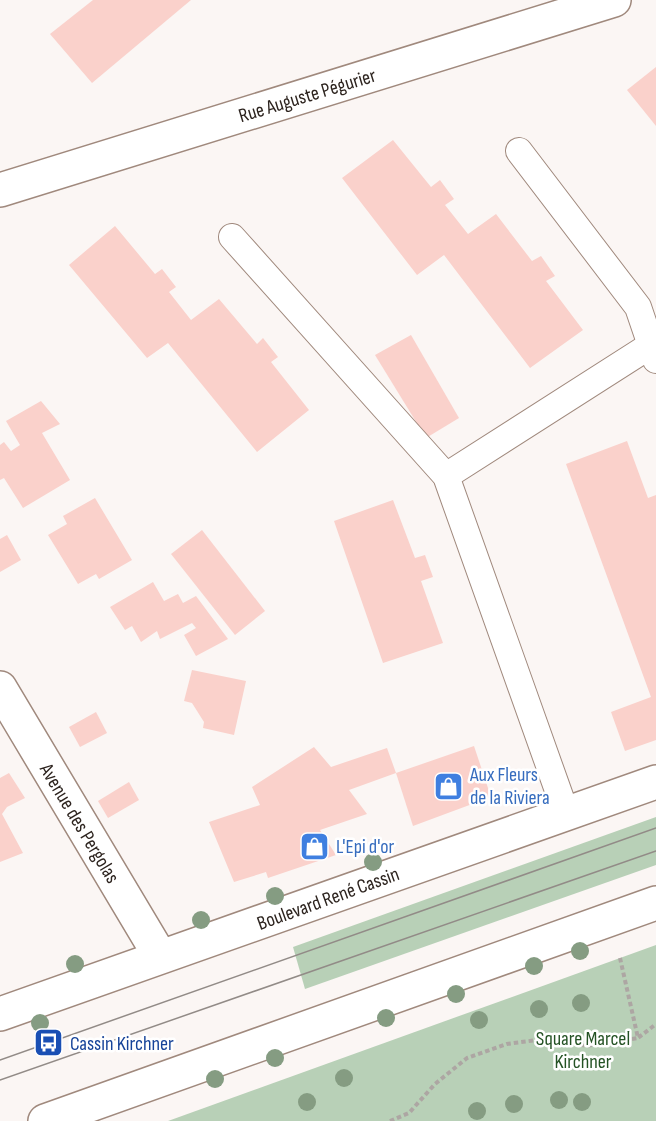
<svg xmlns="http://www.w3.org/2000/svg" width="656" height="1121" font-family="'Sofia Sans Condensed',sans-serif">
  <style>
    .green { fill: #b8d0b7 }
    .building { fill: #fad1cb }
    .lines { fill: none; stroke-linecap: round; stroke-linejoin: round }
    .service-casing { stroke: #a0897d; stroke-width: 28 }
    .minor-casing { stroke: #a0897d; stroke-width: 36 }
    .secondary-casing { stroke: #a0897d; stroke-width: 36 }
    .path { stroke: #ada6a3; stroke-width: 4; stroke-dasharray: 4.5 3; stroke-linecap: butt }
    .service { stroke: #fff; stroke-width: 26 }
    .minor { stroke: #fff; stroke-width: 33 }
    .secondary { stroke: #fff; stroke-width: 33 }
    .tram { stroke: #928b87; stroke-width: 1.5 }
    .tree { fill: #859c82 }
    .labels { text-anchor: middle; stroke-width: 5; stroke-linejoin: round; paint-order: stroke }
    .street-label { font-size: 20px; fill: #2d241f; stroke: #fff }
    .shop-label { font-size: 20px; fill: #366cbe; stroke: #fff; text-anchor: start }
    .park-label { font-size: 20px; fill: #245224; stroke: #fff }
    .transit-label { font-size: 20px; fill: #164399; stroke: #fff; text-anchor: start }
  </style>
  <rect width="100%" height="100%" fill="#fbf6f4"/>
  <g class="green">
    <polygon points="656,817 656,865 305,989 293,947"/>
    <polygon points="656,945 656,1121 168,1121"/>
  </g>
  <g class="building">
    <polygon points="93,0 191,0 92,83 50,34"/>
    <polygon points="656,67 656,126 627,90"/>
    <polygon points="393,140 431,187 440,180 454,199 445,205 468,234 496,214 532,261 541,256 555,276 546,281 583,330 530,368 444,255 417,275 342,178"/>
    <polygon points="115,226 155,274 162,269 176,287 169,292 191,320 219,299 257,344 263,338 278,357 271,362 309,410 257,452 168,343 147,358 69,265"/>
    <polygon points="411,335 459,418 426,438 375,355"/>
    <polygon points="41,401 60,424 42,433 70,480 23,508 4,478 0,480 0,445 4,442 11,451 20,445 6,421"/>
    <polygon points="627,441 648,498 656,495 656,740 625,751 611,712 651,697 566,464"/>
    <polygon points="95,498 132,560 99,579 96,574 78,584 48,535 67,524 63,516"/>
    <polygon points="393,500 415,558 425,555 433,577 421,581 443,643 383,663 334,521"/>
    <polygon points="202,530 265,611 235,635 171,554"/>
    <polygon points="7,535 21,560 0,572 0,539"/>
    <polygon points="153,582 164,601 178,594 183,603 196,596 228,639 196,656 184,635 196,628 192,623 160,639 157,631 141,642 132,626 125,630 110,607"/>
    <polygon points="192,670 246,681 234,735 203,728 204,722 192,703 184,701"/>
    <polygon points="96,712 107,733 80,747 69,727"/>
    <polygon points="474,746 491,797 413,826 396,773"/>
    <polygon points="314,747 331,767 387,748 396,773 349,790 367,814 320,830 336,855 268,878 266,872 234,882 209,822 260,805 252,787"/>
    <polygon points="9,773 25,798 7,807 2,814 23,853 0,862 0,778"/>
    <polygon points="129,782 139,800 108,818 98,801"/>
  </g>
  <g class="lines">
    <defs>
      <g id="service">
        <polyline points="519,151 638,307 656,360"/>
        <polyline points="232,237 446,476 566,813"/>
        <polyline points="446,476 651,345"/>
      </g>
      <g id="minor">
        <polyline points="0,190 614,0"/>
        <polyline points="0,688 160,956"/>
      </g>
      <g id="secondary">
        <polyline points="0,1014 656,782"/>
        <polyline points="45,1121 656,903"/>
      </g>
    </defs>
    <use href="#service" class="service-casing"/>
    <use href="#minor" class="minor-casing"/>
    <use href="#secondary" class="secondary-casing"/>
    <g class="path">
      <polyline points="620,958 638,1038 656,1024"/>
      <polyline points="390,1121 409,1113 435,1084 467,1058 507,1044 552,1038 586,1046 638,1038"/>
    </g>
    <use href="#service" class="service"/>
    <use href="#minor" class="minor"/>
    <use href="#secondary" class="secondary"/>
    <g class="tram">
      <polyline points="0,1060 656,828"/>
      <polyline points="0,1080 656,851"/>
    </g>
  </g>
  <g class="tree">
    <circle cx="373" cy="862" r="9"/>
    <circle cx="275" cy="896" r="9"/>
    <circle cx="201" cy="920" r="9"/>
    <circle cx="580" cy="951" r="9"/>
    <circle cx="75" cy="964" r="9"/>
    <circle cx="534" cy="966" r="9"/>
    <circle cx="456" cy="994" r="9"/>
    <circle cx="581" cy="1003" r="9"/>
    <circle cx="539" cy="1009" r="9"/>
    <circle cx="386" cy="1018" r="9"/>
    <circle cx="479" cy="1020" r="9"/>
    <circle cx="40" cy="1023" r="9"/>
    <circle cx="275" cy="1058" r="9"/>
    <circle cx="344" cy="1078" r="9"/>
    <circle cx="215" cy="1079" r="9"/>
    <circle cx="559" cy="1100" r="9"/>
    <circle cx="307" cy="1102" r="9"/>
    <circle cx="582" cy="1102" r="9"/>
    <circle cx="514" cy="1104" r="9"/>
    <circle cx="477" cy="1111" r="9"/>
  </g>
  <defs>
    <symbol id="shop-square" viewBox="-11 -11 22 22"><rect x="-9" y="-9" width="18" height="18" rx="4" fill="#3f7fe0" stroke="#fff"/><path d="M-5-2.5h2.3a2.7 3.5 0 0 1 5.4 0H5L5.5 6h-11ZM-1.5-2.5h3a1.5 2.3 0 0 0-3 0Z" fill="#fff"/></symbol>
    <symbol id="bus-square" viewBox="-11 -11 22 22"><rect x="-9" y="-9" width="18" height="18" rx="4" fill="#1a4fb4" stroke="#fff"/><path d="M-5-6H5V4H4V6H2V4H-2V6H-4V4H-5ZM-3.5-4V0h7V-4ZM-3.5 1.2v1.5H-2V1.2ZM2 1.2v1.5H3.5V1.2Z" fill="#fff"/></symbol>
  </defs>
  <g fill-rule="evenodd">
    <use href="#shop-square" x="432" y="770" width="33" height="33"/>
    <use href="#shop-square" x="298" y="830" width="33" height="33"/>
    <use href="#bus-square" x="32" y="1026" width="33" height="33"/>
  </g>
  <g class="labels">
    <g class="street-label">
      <text transform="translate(307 95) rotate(-17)" y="7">Rue Auguste Pégurier</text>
      <text transform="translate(80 823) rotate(59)" y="7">Avenue des Pergolas</text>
      <text transform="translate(328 898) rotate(-20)" y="7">Boulevard René Cassin</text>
    </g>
    <g class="shop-label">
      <text x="470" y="781">Aux Fleurs<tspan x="470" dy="23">de la Riviera</tspan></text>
      <text x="336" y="853">L'Epi d'or</text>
    </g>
    <g class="park-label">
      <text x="583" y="1045">Square Marcel<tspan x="583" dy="23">Kirchner</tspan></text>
    </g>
    <g class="transit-label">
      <text x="70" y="1050">Cassin Kirchner</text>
    </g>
  </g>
</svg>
